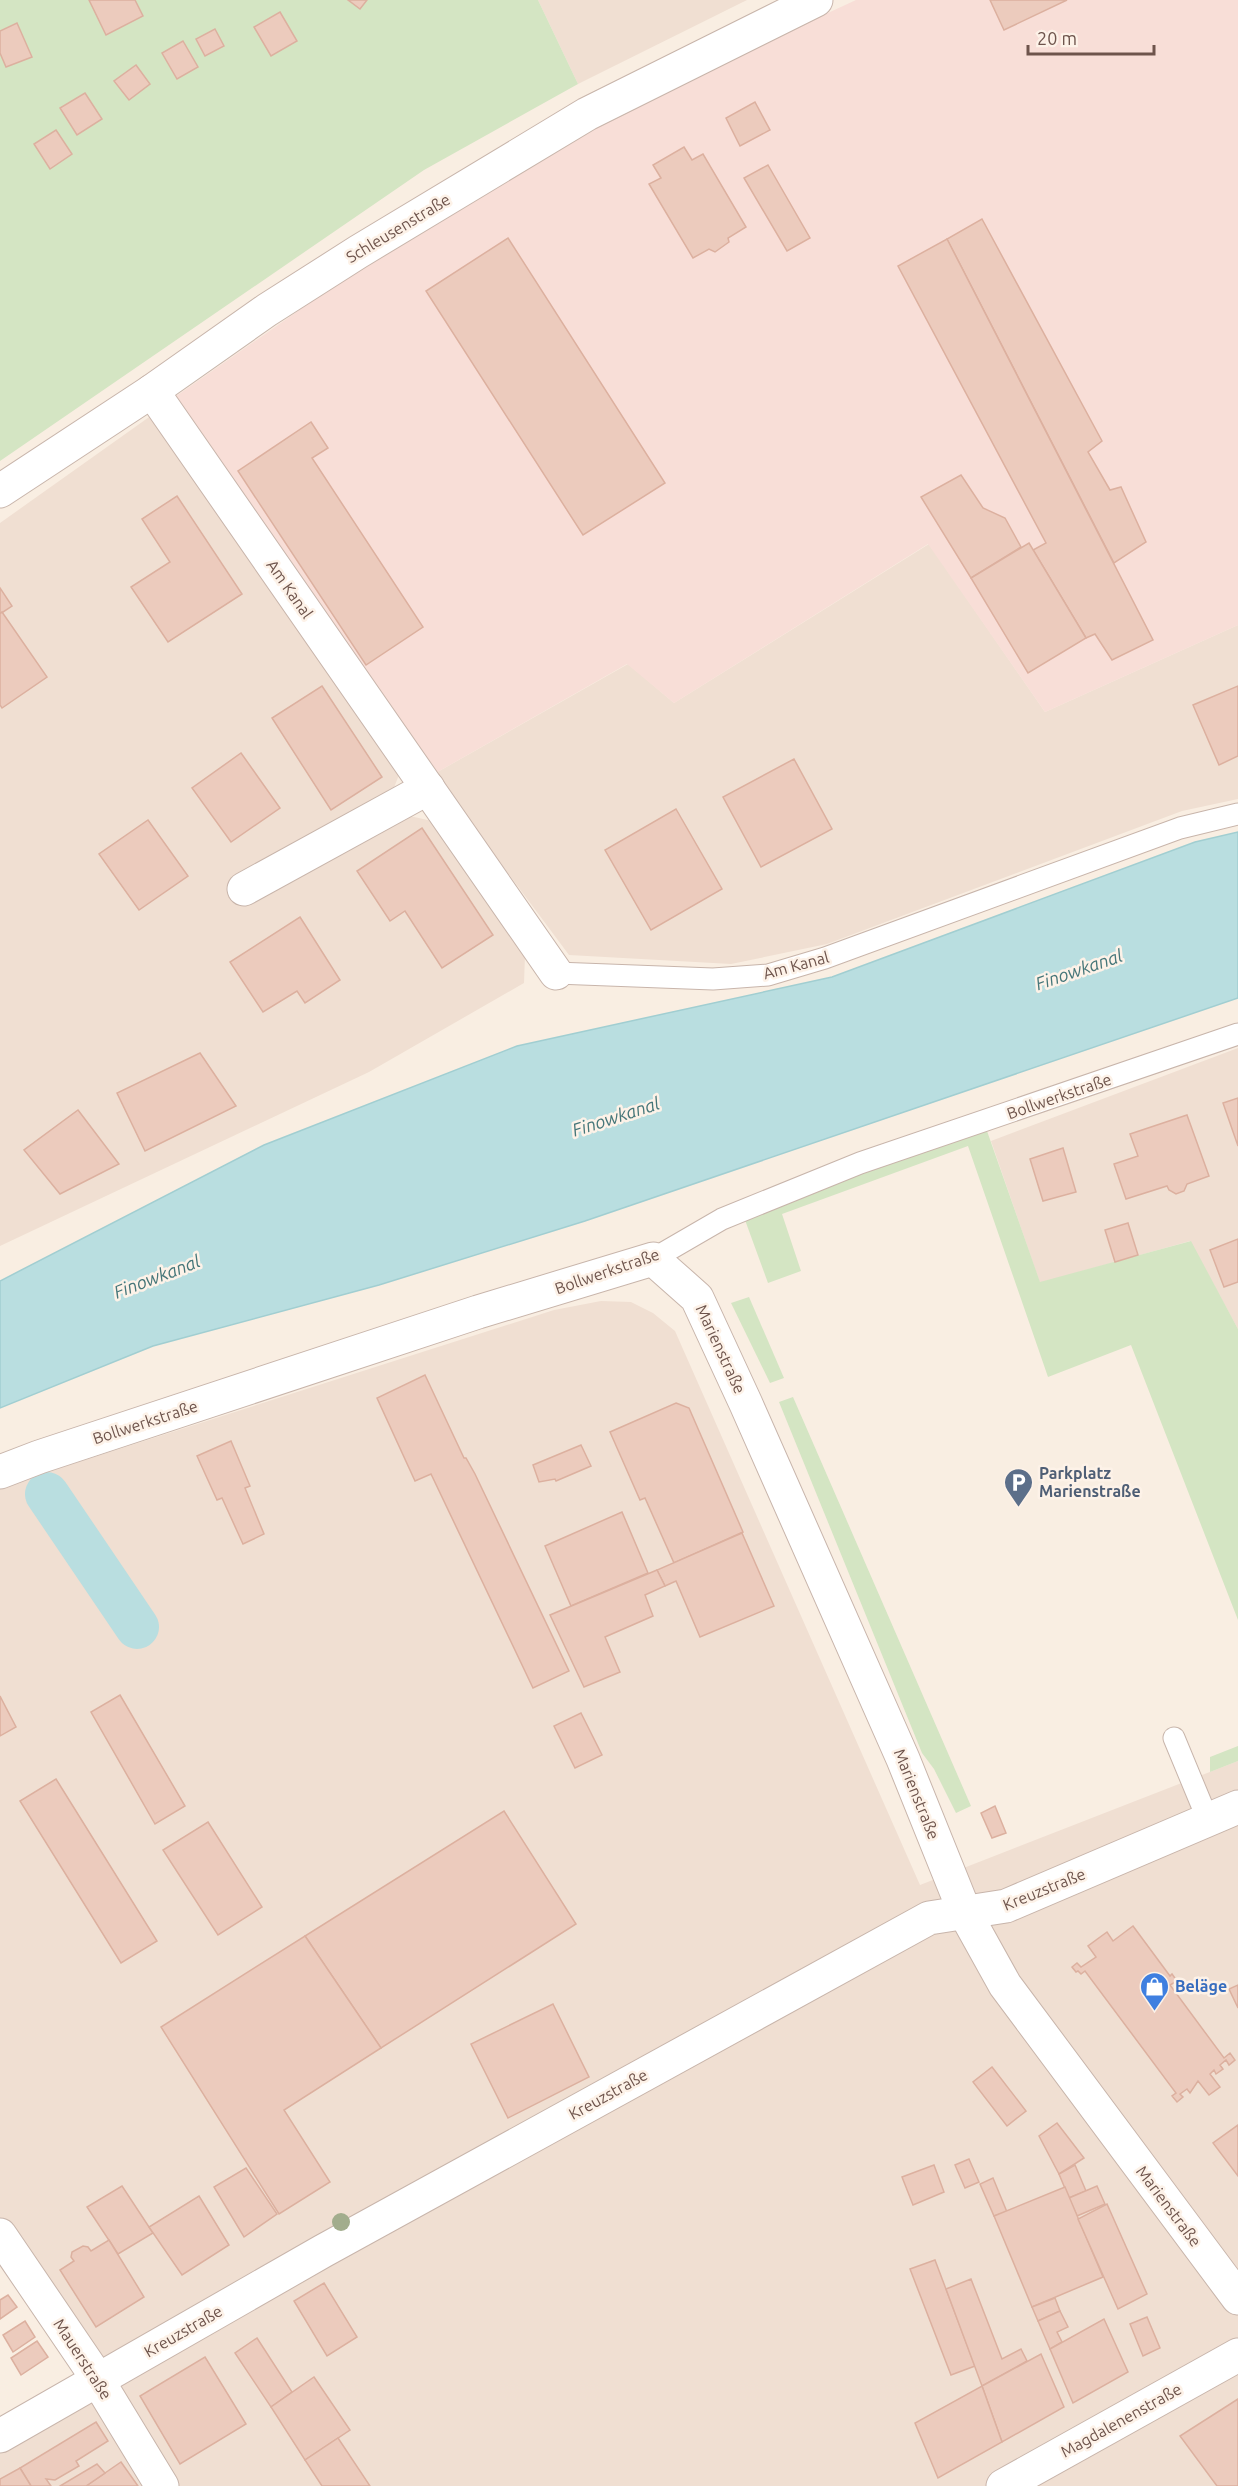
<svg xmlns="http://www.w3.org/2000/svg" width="1238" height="2486" font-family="Ubuntu,sans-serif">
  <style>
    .residential { fill: #f0dfd2 }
    .commercial { fill: #f8ded7 }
    .green { fill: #d4e5c3 }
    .water { fill: #b9dee0; stroke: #a1ced1; stroke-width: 1.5 }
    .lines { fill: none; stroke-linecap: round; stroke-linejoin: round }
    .canal { stroke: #b9dee0; stroke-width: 44 }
    .building { fill: #eccbbd; stroke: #dcb09f; stroke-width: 1.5 }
    .service-casing { stroke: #c8b5ab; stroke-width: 23 }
    .minor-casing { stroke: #c8b5ab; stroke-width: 35 }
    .service { stroke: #fff; stroke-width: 21 }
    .minor { stroke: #fff; stroke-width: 33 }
    .tree { fill: #a2ad8d }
    .labels { text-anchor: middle; stroke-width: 5; stroke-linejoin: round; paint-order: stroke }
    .street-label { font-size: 16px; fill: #6e544c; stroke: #fdf2e8 }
    .service-label { font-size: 16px; font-weight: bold; fill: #4e5e75; stroke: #fdf2e8; text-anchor: start }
    .shop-label { font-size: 16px; font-weight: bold; fill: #366cbe; stroke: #fdf2e8; text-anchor: start }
    .water-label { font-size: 18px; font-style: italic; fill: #457679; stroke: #fdf2e8 }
  </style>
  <rect width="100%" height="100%" fill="#f9eee2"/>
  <g class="residential">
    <polygon points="538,0 747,0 578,84"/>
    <polygon points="152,415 402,767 390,798 401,814 432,821 525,955 524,983 369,1072 0,1246 0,523"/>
    <polygon points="929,544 1045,712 1238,625 1238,799 1182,811 827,944 731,964 569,955 434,774 628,664 674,703"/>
    <polygon points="1238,1048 1238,1329 1190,1241 1040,1283 991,1141"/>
    <polygon points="601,1301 631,1302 653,1313 675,1331 920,1885 1238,1761 1238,2486 0,2486 0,2442 81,2384 0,2257 0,1487 554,1310"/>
  </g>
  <polygon class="commercial" points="856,0 1238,0 1238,625 1045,712 928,544 674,703 627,664 434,774 172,399 474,188 595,121"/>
  <g class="green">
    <polygon points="0,0 538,0 578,84 424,170 0,461"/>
    <polygon points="987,1131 1040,1282 1191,1241 1238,1329 1238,1620 1131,1345 1048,1377 968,1146 782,1214 801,1271 768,1283 745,1220 850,1178"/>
    <polygon points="749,1297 784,1378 770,1383 731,1303"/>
    <polygon points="793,1397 971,1806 956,1813 934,1769 922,1753 779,1402"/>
    <polygon points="1238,1746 1238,1761 1210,1772 1210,1757"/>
  </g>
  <polygon class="water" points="1238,832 1238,998 585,1221 379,1285 153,1346 0,1408 0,1281 264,1145 517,1046 832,977 1195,842"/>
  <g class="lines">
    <polyline class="canal" points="47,1494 137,1627"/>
  </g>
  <g class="building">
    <polygon points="89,0 135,0 143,16 106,35"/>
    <polygon points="348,0 367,0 360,9"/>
    <polygon points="990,0 1067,0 1004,30"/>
    <polygon points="280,12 297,41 271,56 254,27"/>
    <polygon points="17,23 32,57 6,67 0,53 0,31"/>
    <polygon points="215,29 224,46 205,56 196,39"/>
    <polygon points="183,41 198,67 177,79 162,53"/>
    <polygon points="136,65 150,84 129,100 114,81"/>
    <polygon points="85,93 102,119 77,135 60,108"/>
    <polygon points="755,102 770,130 740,146 726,118"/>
    <polygon points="56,130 72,154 50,169 34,144"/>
    <polygon points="684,147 692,160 703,154 746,227 728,238 729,242 715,252 709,249 693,258 649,184 661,178 653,165"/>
    <polygon points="768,165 810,238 787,251 744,178"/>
    <polygon points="982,219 1102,441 1088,452 1110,490 1121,487 1146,542 1114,563 947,239"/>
    <polygon points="508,238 665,483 583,535 426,291"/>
    <polygon points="947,239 1153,640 1112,660 1095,634 1086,638 1033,550 1046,543 898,266"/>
    <polygon points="311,422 328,448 312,458 423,627 366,665 238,471"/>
    <polygon points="961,475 983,508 1005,518 1021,547 971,578 921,497"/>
    <polygon points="177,496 242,594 168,642 131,587 170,562 142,519"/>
    <polygon points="1029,543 1086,638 1028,673 971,578"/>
    <polygon points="0,588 12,606 0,614"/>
    <polygon points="2,612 47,677 2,708 0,705 0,614"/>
    <polygon points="322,686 382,777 331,810 272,718"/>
    <polygon points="1238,686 1238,756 1219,765 1193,705"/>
    <polygon points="241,753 280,808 231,842 192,788"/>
    <polygon points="794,759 832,829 761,867 723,797"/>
    <polygon points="676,809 722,889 651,930 605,850"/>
    <polygon points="148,820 188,876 139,910 99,854"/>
    <polygon points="422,828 493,935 442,968 405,911 390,921 357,871"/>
    <polygon points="300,917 340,980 305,1003 297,991 263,1012 230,962"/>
    <polygon points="200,1053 236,1106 145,1151 117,1093"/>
    <polygon points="1238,1098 1238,1146 1223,1103"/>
    <polygon points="78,1110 119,1164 60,1194 24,1150"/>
    <polygon points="1187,1115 1209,1176 1187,1184 1184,1191 1176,1194 1169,1190 1167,1186 1126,1199 1114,1164 1138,1156 1130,1134"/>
    <polygon points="1063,1148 1076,1192 1043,1201 1030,1159"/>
    <polygon points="1128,1223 1138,1255 1115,1262 1105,1230"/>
    <polygon points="1238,1239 1238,1282 1224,1287 1210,1250"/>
    <polygon points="425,1375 464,1458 466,1458 475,1474 569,1671 533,1688 431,1474 415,1481 377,1398"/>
    <polygon points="676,1403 689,1408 743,1532 674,1563 645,1498 640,1500 610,1432"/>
    <polygon points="231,1441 250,1486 245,1488 264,1534 243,1544 222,1498 217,1500 197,1456"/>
    <polygon points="581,1445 591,1466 556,1481 555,1479 539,1482 533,1465"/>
    <polygon points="622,1512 648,1573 571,1606 545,1546"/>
    <polygon points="742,1533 774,1606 700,1637 676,1581 665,1586 657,1570"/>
    <polygon points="657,1570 665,1586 645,1595 653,1616 605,1637 620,1672 584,1687 550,1615"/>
    <polygon points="120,1695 185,1806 155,1824 91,1712"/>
    <polygon points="0,1696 16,1727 0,1736"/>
    <polygon points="581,1713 602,1755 575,1768 554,1726"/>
    <polygon points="56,1779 157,1941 121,1963 20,1801"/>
    <polygon points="995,1806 1006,1833 992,1838 981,1813"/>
    <polygon points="504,1811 576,1924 381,2048 305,1936"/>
    <polygon points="208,1822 262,1907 218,1935 163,1850"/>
    <polygon points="1133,1926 1170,1976 1172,1974 1177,1981 1170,1985 1224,2058 1230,2053 1235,2060 1229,2065 1226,2060 1220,2065 1223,2069 1216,2074 1214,2070 1210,2074 1220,2087 1209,2095 1198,2081 1190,2093 1187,2089 1180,2094 1183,2097 1177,2102 1172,2096 1176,2093 1085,1971 1081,1974 1078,1971 1076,1972 1072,1967 1077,1963 1081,1967 1096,1957 1088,1946 1107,1932 1113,1941"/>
    <polygon points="305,1936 381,2048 284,2110 330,2182 279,2214 161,2027"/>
    <polygon points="1238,1985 1238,2008 1229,1989"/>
    <polygon points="553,2004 589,2077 508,2118 471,2044"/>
    <polygon points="992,2067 1026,2111 1007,2126 973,2082"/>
    <polygon points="1057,2123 1084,2158 1059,2174 1039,2136"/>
    <polygon points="1238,2125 1238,2176 1213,2143"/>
    <polygon points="969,2159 979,2182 965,2188 955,2165"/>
    <polygon points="934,2165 944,2192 913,2205 902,2177"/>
    <polygon points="1075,2165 1086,2191 1069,2198 1059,2174"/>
    <polygon points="246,2168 277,2214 244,2237 214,2187"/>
    <polygon points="993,2178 1007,2212 994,2216 980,2184"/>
    <polygon points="122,2186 153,2233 118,2254 87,2207"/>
    <polygon points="1097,2186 1105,2204 1077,2216 1069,2198"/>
    <polygon points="1065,2187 1103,2277 1032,2307 994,2216"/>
    <polygon points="199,2196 229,2245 182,2275 149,2227"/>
    <polygon points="1107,2204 1147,2294 1118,2309 1078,2219"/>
    <polygon points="109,2240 144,2297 96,2327 60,2270 74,2261 71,2257 72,2252 83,2246 88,2247 91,2251"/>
    <polygon points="935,2260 975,2366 951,2375 910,2269"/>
    <polygon points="971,2279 1002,2359 1021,2349 1027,2361 982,2386 946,2289"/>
    <polygon points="324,2283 357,2337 327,2356 294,2301"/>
    <polygon points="8,2295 17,2307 0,2319 0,2300"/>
    <polygon points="1055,2298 1060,2311 1038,2321 1032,2307"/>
    <polygon points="1060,2311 1068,2327 1057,2332 1062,2342 1050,2349 1038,2321"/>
    <polygon points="1147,2317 1160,2348 1143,2356 1130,2324"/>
    <polygon points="1104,2319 1128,2372 1073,2403 1050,2349"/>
    <polygon points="25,2321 35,2337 13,2352 3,2335"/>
    <polygon points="257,2338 292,2392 271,2407 235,2353"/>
    <polygon points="37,2341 48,2357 21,2375 11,2358"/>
    <polygon points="1041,2354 1064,2407 1002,2442 982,2386"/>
    <polygon points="205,2357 246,2424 180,2464 140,2396"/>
    <polygon points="314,2377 350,2430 305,2460 271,2407"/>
    <polygon points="982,2386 1002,2442 938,2478 915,2423"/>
    <polygon points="1238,2399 1238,2486 1217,2486 1180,2436"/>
    <polygon points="96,2422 108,2441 76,2461 79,2466 55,2480 46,2479 51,2486 31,2486 20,2468"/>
    <polygon points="338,2438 370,2486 322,2486 305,2460"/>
    <polygon points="121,2462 138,2486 86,2486 105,2473"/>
    <polygon points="97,2464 105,2473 86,2486 60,2486"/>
    <polygon points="20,2468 31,2486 0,2486 0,2479"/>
  </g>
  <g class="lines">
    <defs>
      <g id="service">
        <polyline points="556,973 713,979 768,975 825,958 1180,828 1238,814"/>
        <polyline points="653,1259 722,1219 860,1163 1238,1034"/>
        <polyline points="1174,1738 1208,1820"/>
      </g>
      <g id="minor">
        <polyline points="152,391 556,973"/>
        <polyline points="0,491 152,391 267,310 358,252 587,114 816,0"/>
        <polyline points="244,889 428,788"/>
        <polyline points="0,1472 39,1457 478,1312 653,1259 697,1298 746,1404 903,1759 965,1913 1005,1985 1238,2298"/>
        <polyline points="0,2235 89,2366 162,2486"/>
        <polyline points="0,2436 323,2251 929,1918 1006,1906 1238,1807"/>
        <polyline points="1003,2486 1238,2355"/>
      </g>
    </defs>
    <use href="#service" class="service-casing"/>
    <use href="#minor" class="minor-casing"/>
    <use href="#service" class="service"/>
    <use href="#minor" class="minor"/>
  </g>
  <circle class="tree" cx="341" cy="2222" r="9"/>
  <defs>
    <symbol id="parking-pin" viewBox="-11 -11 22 30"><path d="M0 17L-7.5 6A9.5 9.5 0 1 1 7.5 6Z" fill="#5c6f8a" stroke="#fdf2e8"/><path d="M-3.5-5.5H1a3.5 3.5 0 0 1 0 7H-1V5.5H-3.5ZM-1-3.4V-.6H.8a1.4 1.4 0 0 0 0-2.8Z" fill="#fff"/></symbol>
    <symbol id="shop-pin" viewBox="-11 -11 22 30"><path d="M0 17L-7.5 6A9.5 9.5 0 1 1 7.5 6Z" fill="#3f7fe0" stroke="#fdf2e8"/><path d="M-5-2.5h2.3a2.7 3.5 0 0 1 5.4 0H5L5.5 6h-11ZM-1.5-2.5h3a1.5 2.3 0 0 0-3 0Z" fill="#fff"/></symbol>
  </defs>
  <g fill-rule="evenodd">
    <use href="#parking-pin" x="1002" y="1466" width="33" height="45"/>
    <use href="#shop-pin" x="1138" y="1970" width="33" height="45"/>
  </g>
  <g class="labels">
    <g class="street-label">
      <text transform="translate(398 228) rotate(-31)" y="6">Schleusenstraße</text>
      <text transform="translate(290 589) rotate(55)" y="6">Am Kanal</text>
      <text transform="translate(796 965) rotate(-15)" y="6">Am Kanal</text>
      <text transform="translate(1059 1096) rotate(-19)" y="6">Bollwerkstraße</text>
      <text transform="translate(607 1271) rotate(-19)" y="6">Bollwerkstraße</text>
      <text transform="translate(721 1349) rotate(65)" y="6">Marienstraße</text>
      <text transform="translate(145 1422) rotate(-18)" y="6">Bollwerkstraße</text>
      <text transform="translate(917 1794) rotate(68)" y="6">Marienstraße</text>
      <text transform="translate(1044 1889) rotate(-22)" y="6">Kreuzstraße</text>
      <text transform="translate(608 2094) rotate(-29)" y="6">Kreuzstraße</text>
      <text transform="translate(1169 2206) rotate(53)" y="6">Marienstraße</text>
      <text transform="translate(183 2331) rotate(-30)" y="6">Kreuzstraße</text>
      <text transform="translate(83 2359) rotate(57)" y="6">Mauerstraße</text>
      <text transform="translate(1121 2420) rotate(-29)" y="6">Magdalenenstraße</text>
    </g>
    <g class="service-label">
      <text x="1039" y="1479">Parkplatz<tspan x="1039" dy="18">Marienstraße</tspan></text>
    </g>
    <g class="shop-label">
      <text x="1175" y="1992">Beläge</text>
    </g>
    <g class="water-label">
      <text transform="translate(1079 970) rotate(-19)" y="6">Finowkanal</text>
      <text transform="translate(616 1117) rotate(-18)" y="6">Finowkanal</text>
      <text transform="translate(157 1277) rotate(-21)" y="6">Finowkanal</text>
    </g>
  </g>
  <path d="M1028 45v9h126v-9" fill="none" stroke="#6e544c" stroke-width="3"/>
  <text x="1037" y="45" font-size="18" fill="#6e544c" stroke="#fdf2e8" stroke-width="4.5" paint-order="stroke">20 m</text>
</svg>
